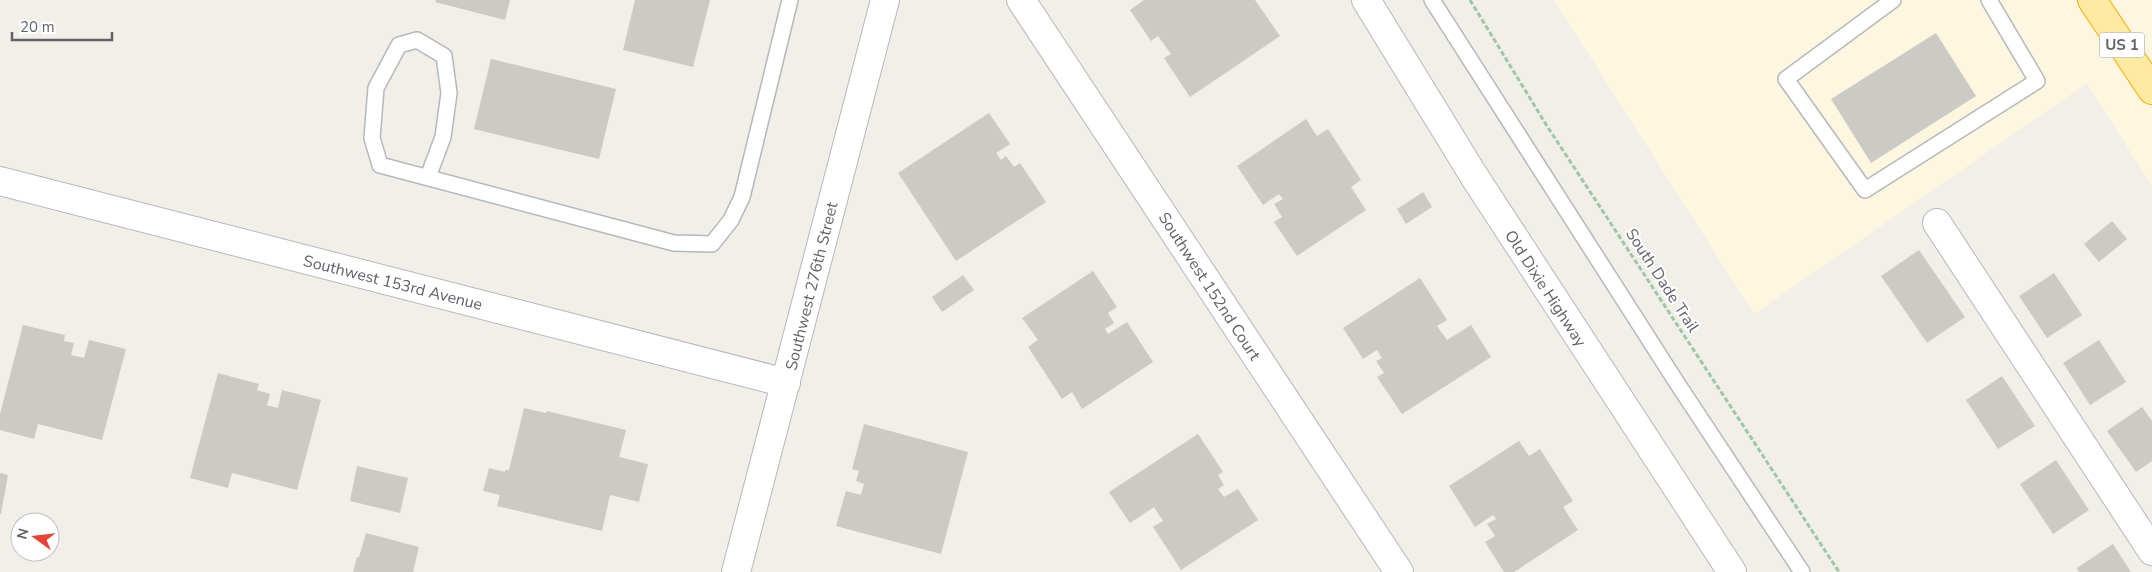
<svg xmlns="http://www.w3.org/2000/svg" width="2152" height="572" font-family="'Nunito Sans',sans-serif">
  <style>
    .commercial { fill: #fef7e0 }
    .building { fill: #cccac5 }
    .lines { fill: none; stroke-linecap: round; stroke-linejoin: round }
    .service-casing { stroke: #b5b8bc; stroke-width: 18 }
    .minor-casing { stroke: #b5b8bc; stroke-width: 30 }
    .tertiary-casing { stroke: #b5b8bc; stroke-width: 30 }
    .trunk-casing { stroke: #f9ab00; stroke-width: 30 }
    .path { stroke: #9cc7a9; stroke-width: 3; stroke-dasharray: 5 2.5; stroke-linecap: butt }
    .service { stroke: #fff; stroke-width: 15 }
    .minor { stroke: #fff; stroke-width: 28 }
    .tertiary { stroke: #fff; stroke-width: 28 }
    .trunk { stroke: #feeaa1; stroke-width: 28 }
    .labels { text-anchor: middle; stroke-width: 4; stroke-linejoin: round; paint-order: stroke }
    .shield { fill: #fff; stroke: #8f9295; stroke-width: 1 }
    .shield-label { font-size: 15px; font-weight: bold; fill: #5f6368 }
    .street-label { font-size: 16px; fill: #5f6368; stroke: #fff }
  </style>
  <rect width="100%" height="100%" fill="#f1efe8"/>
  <polygon class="commercial" points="1554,0 2152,0 2152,186 2087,83 1754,314"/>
  <g class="building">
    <polygon points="436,0 510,0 505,20 435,2"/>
    <polygon points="635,0 710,0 693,67 623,50"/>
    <polygon points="1144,0 1255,0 1280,36 1190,97 1164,58 1171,54 1158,36 1151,41 1130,10"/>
    <polygon points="1936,33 1976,96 1871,163 1831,99"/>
    <polygon points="491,59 616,89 599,159 474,129"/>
    <polygon points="989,113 1010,144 996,153 1001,160 1006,156 1014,167 1020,163 1046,202 956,261 898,173"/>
    <polygon points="1306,119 1317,136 1328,129 1361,180 1351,187 1366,210 1297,256 1274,222 1282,217 1274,204 1283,199 1279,194 1263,205 1237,166"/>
    <polygon points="1423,192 1432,207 1406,224 1397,209"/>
    <polygon points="2112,221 2127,239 2099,262 2084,244"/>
    <polygon points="1919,250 1965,317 1927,343 1881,276"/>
    <polygon points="1093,271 1117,307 1108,313 1114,323 1105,329 1108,334 1127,322 1153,362 1082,409 1072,392 1062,399 1028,347 1038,340 1022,318"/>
    <polygon points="2054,273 2082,315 2047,338 2019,296"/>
    <polygon points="963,275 974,290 942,312 932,297"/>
    <polygon points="1420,278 1447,320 1437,326 1447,340 1471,325 1491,357 1402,414 1377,377 1384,373 1376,361 1382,358 1377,350 1363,359 1343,328"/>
    <polygon points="23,325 65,335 64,341 74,343 71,355 84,358 89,340 126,349 102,440 38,424 34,439 0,430 0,414"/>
    <polygon points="2099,340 2126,382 2090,405 2063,363"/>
    <polygon points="218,373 259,384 257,390 270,394 267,405 278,408 282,390 321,400 297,490 232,473 228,488 190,478"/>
    <polygon points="2002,376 2035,426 1998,449 1966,400"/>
    <polygon points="2142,407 2152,421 2152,461 2136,472 2107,431"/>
    <polygon points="524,408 546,413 547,411 626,430 619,457 648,464 639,502 610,495 602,531 497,506 500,495 483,491 489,468 505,472 505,470 509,470"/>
    <polygon points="864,424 968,452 941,554 836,526 846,491 861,495 864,484 856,481 859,471 852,469"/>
    <polygon points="1198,434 1223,472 1218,475 1224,485 1218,489 1224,497 1238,489 1258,520 1181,570 1153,527 1163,521 1154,507 1130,523 1109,492"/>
    <polygon points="1519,441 1529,456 1540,449 1573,501 1563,507 1578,530 1514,572 1504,572 1485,542 1495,536 1487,524 1496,519 1493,515 1475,527 1449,486"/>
    <polygon points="2056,460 2089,510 2053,534 2020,484"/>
    <polygon points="357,466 408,478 400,513 350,501"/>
    <polygon points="0,473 8,475 1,514 0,514"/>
    <polygon points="366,533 419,547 413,572 353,572 357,557 359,557"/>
    <polygon points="2113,544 2131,572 2079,572 2077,568"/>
  </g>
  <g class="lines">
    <defs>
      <g id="service">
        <polyline points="1432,0 1677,383 1802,572"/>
        <polyline points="1893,0 1786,79 1865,190 2037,81 1989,0"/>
        <polyline points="428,177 443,137 449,93 444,56 417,40 399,45 376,88 372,138 380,165 674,243 712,244 731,220 742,197 790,0"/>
      </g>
      <g id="minor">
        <polyline points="1021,0 1399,572"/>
        <polyline points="0,181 786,383"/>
        <polyline points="1937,223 2152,551"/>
        <polyline points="736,572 885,0"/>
      </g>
      <polyline id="tertiary" points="1366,0 1474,176 1732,572"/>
      <polyline id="trunk" points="2092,0 2152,90"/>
    </defs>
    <use href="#service" class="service-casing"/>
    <use href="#minor" class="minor-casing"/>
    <use href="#tertiary" class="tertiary-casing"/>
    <use href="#trunk" class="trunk-casing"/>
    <polyline class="path" points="1470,0 1547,126 1839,572"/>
    <use href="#service" class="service"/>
    <use href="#minor" class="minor"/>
    <use href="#tertiary" class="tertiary"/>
    <use href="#trunk" class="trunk"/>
  </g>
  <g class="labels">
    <rect class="shield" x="2099.5" y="32.5" width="45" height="25" rx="4"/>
    <g class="shield-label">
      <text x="2122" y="50">US 1</text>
    </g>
    <g class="street-label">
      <text transform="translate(1663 280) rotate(57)" y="6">South Dade Trail</text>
      <text transform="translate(393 282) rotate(14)" y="6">Southwest 153rd Avenue</text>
      <text transform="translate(811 286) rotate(-76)" y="6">Southwest 276th Street</text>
      <text transform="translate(1210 286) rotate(57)" y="6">Southwest 152nd Court</text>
      <text transform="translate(1546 288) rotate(57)" y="6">Old Dixie Highway</text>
    </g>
  </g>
  <g transform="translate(35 537) rotate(285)"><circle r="24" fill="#ffffff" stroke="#bfc1c3"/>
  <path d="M0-4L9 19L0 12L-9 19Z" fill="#ea4335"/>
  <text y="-8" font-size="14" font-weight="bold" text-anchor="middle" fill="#5f6368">N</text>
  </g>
  <path d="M12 32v8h100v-8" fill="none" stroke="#5f6368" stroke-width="2.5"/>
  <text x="20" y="32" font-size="15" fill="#5f6368" stroke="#ffffff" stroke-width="4" paint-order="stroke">20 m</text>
</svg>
